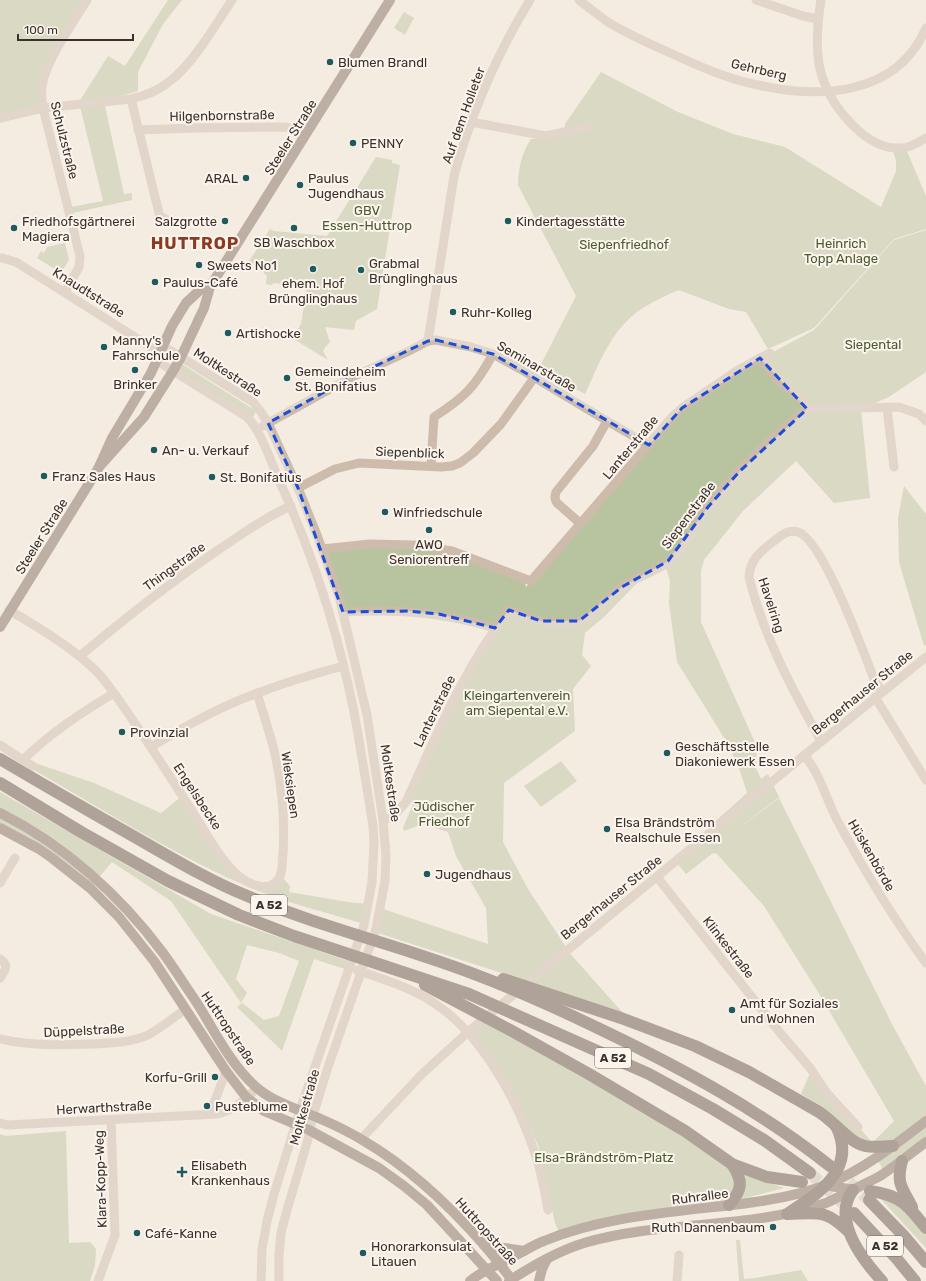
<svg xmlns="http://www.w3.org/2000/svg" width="926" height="1281" font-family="Rubik,sans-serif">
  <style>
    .green { fill: #b8c4a0 }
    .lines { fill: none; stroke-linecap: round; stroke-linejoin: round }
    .highway-tunnel { stroke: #cfc6bd; stroke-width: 12; stroke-dasharray: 12 6; stroke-linecap: butt }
    .minor { stroke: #cdbbac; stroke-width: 9 }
    .major { stroke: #7d675c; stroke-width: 10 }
    .highway { stroke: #5c4a42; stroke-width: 12 }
    .marked { fill: none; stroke: #1d4ed8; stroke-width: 3; stroke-dasharray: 8 5; stroke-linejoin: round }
    .poi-dot { fill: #1f5a5e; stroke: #fbf5ee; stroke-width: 1.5 }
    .labels { text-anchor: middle; stroke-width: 4; stroke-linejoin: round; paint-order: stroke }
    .shield { fill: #fbf5ee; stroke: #756b66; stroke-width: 1 }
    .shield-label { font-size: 12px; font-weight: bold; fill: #3b302b }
    .poi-label { font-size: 13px; fill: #3b302b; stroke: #fbf5ee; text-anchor: start }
    .street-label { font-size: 13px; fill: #3b302b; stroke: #fbf5ee }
    .park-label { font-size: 13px; fill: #4a5a2e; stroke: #fbf5ee }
    .district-label { font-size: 17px; font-weight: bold; letter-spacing: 1px; fill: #8c3b22; stroke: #fbf5ee }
  </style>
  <rect width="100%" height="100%" fill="#f4ebe1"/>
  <g class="green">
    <polygon points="0,0 86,0 50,60 42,107 0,118"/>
    <polygon points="168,0 182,0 163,24 138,72 138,91 110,99 105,106 124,194 132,193 132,200 72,213 71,207 103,201 79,102 108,56 125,66"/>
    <polygon points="404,12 414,18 405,35 394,28"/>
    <path d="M601,72l77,40 55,22 52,13 96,60 15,-36v-10l-3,-11 13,-1 20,47v33l-32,10 -80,89 -46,21 -22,-37 -17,-3 -50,-19c-19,8 -41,18 -55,34 -18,19 -28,47 -39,70l-47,-24 38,-74 -58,-111c0,-16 4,-33 13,-46h17l17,-10v-5z"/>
    <polygon points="376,157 392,160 392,163 400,165 377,309 356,321 354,330 325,327 330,342 326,346 323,351 328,360 292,338 301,324 307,287 274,283 271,285 266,284 267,276 256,265 249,261 270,229 274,231 327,236"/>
    <polygon points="926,230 926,372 889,397 861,409 870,498 834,503 796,461 743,511 704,560 701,571 701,622 757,747 756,768 761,779 768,774 779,797 736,830 779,798 893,1026 926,1086 926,1141 883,1170 870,1145 894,1121 818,992 764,906 717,854 713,853 686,874 676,862 713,831 709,827 747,793 739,768 728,744 677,662 669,603 670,581 666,568 638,582 604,617 585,633 582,655 591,666 573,689 575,731 504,783 503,842 528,889 566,947 567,950 622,1012 378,933 383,909 488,944 486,908 456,856 448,832 422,824 404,831 403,828 413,804 410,799 426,759 495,628 470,620 343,612 324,551 369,547 414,548 452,555 525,583 526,587 673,416 738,371 814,330 894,240"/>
    <polygon points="65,243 69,260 61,273 37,258 41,251 44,253 47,247"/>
    <polygon points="182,364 256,411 253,417 183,375 178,371"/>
    <polygon points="904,486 926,514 926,645 924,646 899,562 898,518"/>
    <polygon points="561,761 577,781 541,807 524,786"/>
    <path d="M35,763l59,20 67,30 21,-17 41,62 35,29 23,-11 9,10 -1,6 59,10 20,2 -4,20c-36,-11 -73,-20 -108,-34 -77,-32 -149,-78 -222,-120z"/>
    <polygon points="0,792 211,914 351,962 348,970 314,959 282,1051 237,1007 242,1003 264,1020 279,1016 299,961 279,953 247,945 236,979 247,993 241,1003 171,901 112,862 90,888 0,828"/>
    <polygon points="486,1018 691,1136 731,1169 784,1188 722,1204 559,1232 555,1223 538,1145 530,1128 469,1032"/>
    <polygon points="811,1071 870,1140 869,1143 852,1133 830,1112 801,1094"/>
    <polygon points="66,1131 69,1243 90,1242 96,1249 95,1266 90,1281 0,1281 0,1134 6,1136"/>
    <polygon points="881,1199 896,1202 917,1223 926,1235 926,1248"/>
    <polygon points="736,1240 740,1240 744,1279 755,1278 801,1270 808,1281 739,1281"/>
  </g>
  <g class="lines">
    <g class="highway-tunnel">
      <polyline points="835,1170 869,1200"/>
      <polyline points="810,1173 845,1205"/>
    </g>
    <g class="minor">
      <path d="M579,0c10,8 19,15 29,22 19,12 40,21 60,30 28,13 59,27 90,33 62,14 139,11 168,-57"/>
      <polyline points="756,0 803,16 818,19"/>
      <path d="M821,0c-4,25 -7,58 3,82 10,27 42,66 73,66 11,1 20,-5 29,-10"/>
      <polyline points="131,99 159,213 160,216 166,219"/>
      <path d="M0,118l43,-10 88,-9c14,-3 27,-8 39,-18 23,-17 46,-57 62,-81"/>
      <polyline points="471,122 546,136 591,126"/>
      <polyline points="138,130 195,128 284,127 290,128 304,137"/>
      <polyline points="2,258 16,262 160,353"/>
      <path d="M65,292l14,-25 1,-11 -37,-148c-1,-8 -2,-15 -1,-22 4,-26 31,-63 45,-86"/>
      <path d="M428,341l26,-165c17,-62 43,-122 76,-176"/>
      <polyline points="163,348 169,350 181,357 253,402 261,412 268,423 298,488 317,535 339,596 367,715 383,820 386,856 385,881 376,929 327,1070 313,1116 307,1143 287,1210 281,1233 279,1255 279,1281"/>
      <polyline points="760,358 777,379 803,402 807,409"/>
      <path d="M157,361l90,56c14,14 23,42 31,61 34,74 60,154 76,234 7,38 13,76 19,114l1,17 -2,39 -8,43 -64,185 -26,84 -7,27 -5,28 -1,32"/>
      <polyline points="887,408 894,467"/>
      <polyline points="807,409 899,407 919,414 926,421"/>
      <polyline points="263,426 348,379 409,351 428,341 436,340 471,347 493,354 522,370 607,421 649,445"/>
      <path d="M431,466l3,-49c31,-20 41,-30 59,-63"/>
      <polyline points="298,488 335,469 359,463 441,467 452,466 460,463 473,453 501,424 534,378"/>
      <path d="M581,524l-24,-21c-3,-4 -2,-7 -1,-11l37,-46 14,-25"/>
      <polyline points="322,549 370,544 413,545 452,551 531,581 673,416 682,408 738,370 770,353"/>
      <path d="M9,610c29,17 64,38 87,61 11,11 20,25 29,38 21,30 40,60 60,91 17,25 33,59 56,78 12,8 32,15 39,-2 3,-7 2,-16 3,-23 2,-34 -1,-67 -8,-99 -5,-21 -12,-41 -18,-61"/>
      <path d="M343,612c56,-3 97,0 152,16"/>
      <path d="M80,656c44,-37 90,-73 138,-106 23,-15 47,-33 73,-44"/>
      <polyline points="875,697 926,780"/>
      <path d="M821,741c-29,-52 -58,-106 -72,-164 1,-18 12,-26 25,-36 7,-5 14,-12 24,-9 25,8 65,119 76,147l8,13"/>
      <path d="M0,745l23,15c27,-27 58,-47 91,-67"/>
      <path d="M151,747c34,-21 69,-41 107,-54 28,-11 56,-19 85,-27"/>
      <path d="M804,755c16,18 22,44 33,65 27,50 56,98 89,143"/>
      <polyline points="23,760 33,766"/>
      <path d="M383,820l10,-3 13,-15c30,-66 58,-134 103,-192 21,8 44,18 67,12 19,-5 30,-25 46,-35 14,-10 34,-15 47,-26 17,-15 26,-37 39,-54 29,-36 63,-70 99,-98"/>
      <polyline points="657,877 781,1034 811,1069 826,1092 858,1127"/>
      <polyline points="0,883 15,858"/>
      <path d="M0,959c10,6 5,11 0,19"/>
      <path d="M357,970c27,10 56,18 80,35 46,31 83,100 99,152 6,17 9,36 12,53"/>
      <path d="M0,1039c30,7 60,6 91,5 19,-1 39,-1 57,-9 13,-7 25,-17 38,-26"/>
      <polyline points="210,1114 226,1071"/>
      <path d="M0,1123l7,2 210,-11c17,-3 28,-15 40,-26"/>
      <polyline points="361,1139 422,1074 468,1032 796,762 926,657"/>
      <polyline points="98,1281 115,1235 111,1120"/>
      <polyline points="677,1281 679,1255"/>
    </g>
    <g class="major">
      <polyline points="99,467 144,417 173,371 181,357 204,308 210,287 390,0"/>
      <polyline points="0,627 98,469 112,438 151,373 172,326 186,303 200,290 210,287"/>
      <path d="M0,813c64,32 120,82 163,140 11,15 21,31 32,47 19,29 34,63 61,87 18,16 45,23 67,33 14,6 28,13 41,21 46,27 85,64 120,104 11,12 19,24 29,36"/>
      <polyline points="0,828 39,849 52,858 90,888 119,917 154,961 226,1071 246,1097 264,1111 309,1130 379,1168 404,1186 427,1205 497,1281"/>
      <polyline points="824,1185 855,1190"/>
      <polyline points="484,1245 524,1251"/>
      <path d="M470,1281c12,-10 28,-16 42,-24 11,-5 21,-12 32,-16 51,-21 107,-27 160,-33 39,-4 86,-9 122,-23 37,-15 69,-40 100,-64"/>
      <path d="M509,1281c23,-15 49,-30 75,-38 79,-23 163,-13 242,-40 9,-4 18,-9 27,-13 9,-5 18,-9 27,-14 16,-10 31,-23 46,-34"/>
      <polyline points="539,1281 542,1269 547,1259"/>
    </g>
    <g class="highway">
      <path d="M0,759c44,26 89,52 133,77 37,21 73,43 112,59 74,32 154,50 229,79 45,17 89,37 132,58 79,38 156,80 224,134"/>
      <polyline points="0,783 81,832 168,881 239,915 294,936 469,994 649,1074 713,1109 764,1140 810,1173"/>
      <path d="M503,979l118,39 74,28 54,26 70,40c15,9 29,30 46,34 9,2 19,0 28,0"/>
      <polyline points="425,985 512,1031 589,1074 685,1131 732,1164 767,1177 802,1182"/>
      <path d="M902,1161c-6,23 0,26 10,46"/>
      <path d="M853,1190c-22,30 9,69 29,91"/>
      <path d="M870,1191c30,4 38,14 56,37"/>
      <polyline points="869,1200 903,1235 926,1262"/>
      <path d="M729,1205c14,-16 14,-24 3,-41"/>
      <polyline points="854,1213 897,1259 915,1281"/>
      <path d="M787,1214c31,-20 71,-45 49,-88"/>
      <path d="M788,1214c31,-1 37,-5 61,18"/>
    </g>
  </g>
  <path d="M0 0H926V1281H0ZM436,340l57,14 156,91 33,-37 78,-50 47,51 -67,62 -32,36 -40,54 -46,26 -43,34h-38l-32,-11 -14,18 -56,-14 -31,-3 -65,1 -45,-124 -30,-65 80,-44 80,-38z" fill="#f4ebe1" fill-opacity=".55" fill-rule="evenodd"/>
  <path class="marked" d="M436,340l57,14 156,91 33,-37 78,-50 47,51 -67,62 -32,36 -40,54 -46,26 -43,34h-38l-32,-11 -14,18 -56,-14 -31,-3 -65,1 -45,-124 -30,-65 80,-44 80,-38z"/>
  <g class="poi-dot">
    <circle cx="330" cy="62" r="4"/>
    <circle cx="353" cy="143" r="4"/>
    <circle cx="246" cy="178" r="4"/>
    <circle cx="300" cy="185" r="4"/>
    <circle cx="225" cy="221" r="4"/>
    <circle cx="508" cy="221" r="4"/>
    <circle cx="14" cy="228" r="4"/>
    <circle cx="294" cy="228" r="4"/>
    <circle cx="199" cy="265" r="4"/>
    <circle cx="313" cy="269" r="4"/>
    <circle cx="361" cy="270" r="4"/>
    <circle cx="155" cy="282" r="4"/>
    <circle cx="453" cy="312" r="4"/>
    <circle cx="228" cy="333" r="4"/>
    <circle cx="104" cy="347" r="4"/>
    <circle cx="135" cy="370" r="4"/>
    <circle cx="287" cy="378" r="4"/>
    <circle cx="154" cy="450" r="4"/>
    <circle cx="44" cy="476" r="4"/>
    <circle cx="212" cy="477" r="4"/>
    <circle cx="385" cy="512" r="4"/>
    <circle cx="429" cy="530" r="4"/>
    <circle cx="122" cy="732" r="4"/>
    <circle cx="667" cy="753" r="4"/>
    <circle cx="607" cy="829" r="4"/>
    <circle cx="427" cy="874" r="4"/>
    <circle cx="732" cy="1010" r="4"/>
    <circle cx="215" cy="1077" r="4"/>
    <circle cx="207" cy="1106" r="4"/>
    <path d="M180 1166h4v4h4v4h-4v4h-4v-4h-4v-4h4z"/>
    <circle cx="773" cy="1227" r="4"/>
    <circle cx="137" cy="1233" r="4"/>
    <circle cx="363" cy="1253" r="4"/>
  </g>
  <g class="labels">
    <g class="shield">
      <rect x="251" y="895" width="36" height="20" rx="3"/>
      <rect x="595" y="1048" width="36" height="20" rx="3"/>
      <rect x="867" y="1236" width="36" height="20" rx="3"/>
    </g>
    <g class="shield-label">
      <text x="269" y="909">A 52</text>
      <text x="613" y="1062">A 52</text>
      <text x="885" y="1250">A 52</text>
    </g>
    <g class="poi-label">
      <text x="338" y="67">Blumen Brandl</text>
      <text x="361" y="148">PENNY</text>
      <text x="238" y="183" text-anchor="end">ARAL</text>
      <text x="308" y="183">Paulus<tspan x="308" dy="15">Jugendhaus</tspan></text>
      <text x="22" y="226">Friedhofsgärtnerei<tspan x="22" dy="15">Magiera</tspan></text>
      <text x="217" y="226" text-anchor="end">Salzgrotte</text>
      <text x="516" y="226">Kindertagesstätte</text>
      <text x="294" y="247" text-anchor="middle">SB Waschbox</text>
      <text x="369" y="268">Grabmal<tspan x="369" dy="15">Brünglinghaus</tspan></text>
      <text x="207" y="270">Sweets No1</text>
      <text x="163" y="287">Paulus-Café</text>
      <text x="313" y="288" text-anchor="middle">ehem. Hof<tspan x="313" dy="15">Brünglinghaus</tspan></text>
      <text x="461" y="317">Ruhr-Kolleg</text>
      <text x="236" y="338">Artishocke</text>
      <text x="112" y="345">Manny's<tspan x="112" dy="15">Fahrschule</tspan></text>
      <text x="295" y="376">Gemeindeheim<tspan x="295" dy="15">St. Bonifatius</tspan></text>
      <text x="135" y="389" text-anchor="middle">Brinker</text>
      <text x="162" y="455">An- u. Verkauf</text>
      <text x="52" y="481">Franz Sales Haus</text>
      <text x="220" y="482">St. Bonifatius</text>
      <text x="393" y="517">Winfriedschule</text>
      <text x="429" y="549" text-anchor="middle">AWO<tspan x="429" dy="15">Seniorentreff</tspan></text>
      <text x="130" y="737">Provinzial</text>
      <text x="675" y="751">Geschäftsstelle<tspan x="675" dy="15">Diakoniewerk Essen</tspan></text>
      <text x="615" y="827">Elsa Brändström<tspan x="615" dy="15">Realschule Essen</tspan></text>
      <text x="435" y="879">Jugendhaus</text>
      <text x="740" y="1008">Amt für Soziales<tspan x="740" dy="15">und Wohnen</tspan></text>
      <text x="207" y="1082" text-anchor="end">Korfu-Grill</text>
      <text x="215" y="1111">Pusteblume</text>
      <text x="191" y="1170">Elisabeth<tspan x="191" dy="15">Krankenhaus</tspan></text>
      <text x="765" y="1232" text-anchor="end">Ruth Dannenbaum</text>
      <text x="145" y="1238">Café-Kanne</text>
      <text x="371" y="1251">Honorarkonsulat<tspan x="371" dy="15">Litauen</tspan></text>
    </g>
    <g class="street-label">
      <text transform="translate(759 69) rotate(13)" y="5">Gehrberg</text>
      <text transform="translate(222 115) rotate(-1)" y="5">Hilgenbornstraße</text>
      <text transform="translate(463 115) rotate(-70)" y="5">Auf dem Holleter</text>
      <text transform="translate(290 137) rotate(-58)" y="5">Steeler Straße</text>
      <text transform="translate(65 140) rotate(76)" y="5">Schulzstraße</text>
      <text transform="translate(89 292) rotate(32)" y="5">Knaudtstraße</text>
      <text transform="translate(537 366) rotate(30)" y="5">Seminarstraße</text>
      <text transform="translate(228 372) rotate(33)" y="5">Moltkestraße</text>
      <text transform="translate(630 447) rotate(-50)" y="5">Lanterstraße</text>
      <text transform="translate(410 452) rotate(2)" y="5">Siepenblick</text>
      <text transform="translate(688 515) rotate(-53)" y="5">Siepenstraße</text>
      <text transform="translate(41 536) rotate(-58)" y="5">Steeler Straße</text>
      <text transform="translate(174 566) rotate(-36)" y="5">Thingstraße</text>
      <text transform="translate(772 605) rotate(72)" y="5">Havelring</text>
      <text transform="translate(862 692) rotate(-39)" y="5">Bergerhauser Straße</text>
      <text transform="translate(434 711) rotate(-64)" y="5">Lanterstraße</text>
      <text transform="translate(391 783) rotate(82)" y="5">Moltkestraße</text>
      <text transform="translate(291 785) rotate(82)" y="5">Wieksiepen</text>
      <text transform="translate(198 796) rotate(57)" y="5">Engelsbecke</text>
      <text transform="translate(872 855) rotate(60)" y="5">Hüskenbörde</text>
      <text transform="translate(611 897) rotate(-39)" y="5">Bergerhauser Straße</text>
      <text transform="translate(729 947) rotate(52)" y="5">Klinkestraße</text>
      <text transform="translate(229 1028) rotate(56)" y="5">Huttropstraße</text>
      <text transform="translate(84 1030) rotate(-3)" y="5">Düppelstraße</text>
      <text transform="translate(104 1107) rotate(-3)" y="5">Herwarthstraße</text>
      <text transform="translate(304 1107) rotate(-74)" y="5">Moltkestraße</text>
      <text transform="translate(100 1179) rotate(-92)" y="5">Klara-Kopp-Weg</text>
      <text transform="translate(700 1196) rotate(-7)" y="5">Ruhrallee</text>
      <text transform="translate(487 1231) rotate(48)" y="5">Huttropstraße</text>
    </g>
    <g class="park-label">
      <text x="367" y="215">GBV<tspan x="367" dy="15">Essen-Huttrop</tspan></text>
      <text x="841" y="248">Heinrich<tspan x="841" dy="15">Topp Anlage</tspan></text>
      <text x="624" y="249">Siepenfriedhof</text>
      <text x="873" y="349">Siepental</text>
      <text x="517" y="700">Kleingartenverein<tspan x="517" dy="15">am Siepental e.V.</tspan></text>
      <text x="444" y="811">Jüdischer<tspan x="444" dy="15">Friedhof</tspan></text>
      <text x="604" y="1162">Elsa-Brändström-Platz</text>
    </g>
    <g class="district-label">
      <text x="195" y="249">HUTTROP</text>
    </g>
  </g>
  <path d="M18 34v6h115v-6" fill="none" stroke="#3b302b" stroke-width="2"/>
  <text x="24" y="34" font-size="12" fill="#3b302b" stroke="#fbf5ee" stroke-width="3" paint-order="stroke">100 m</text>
</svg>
